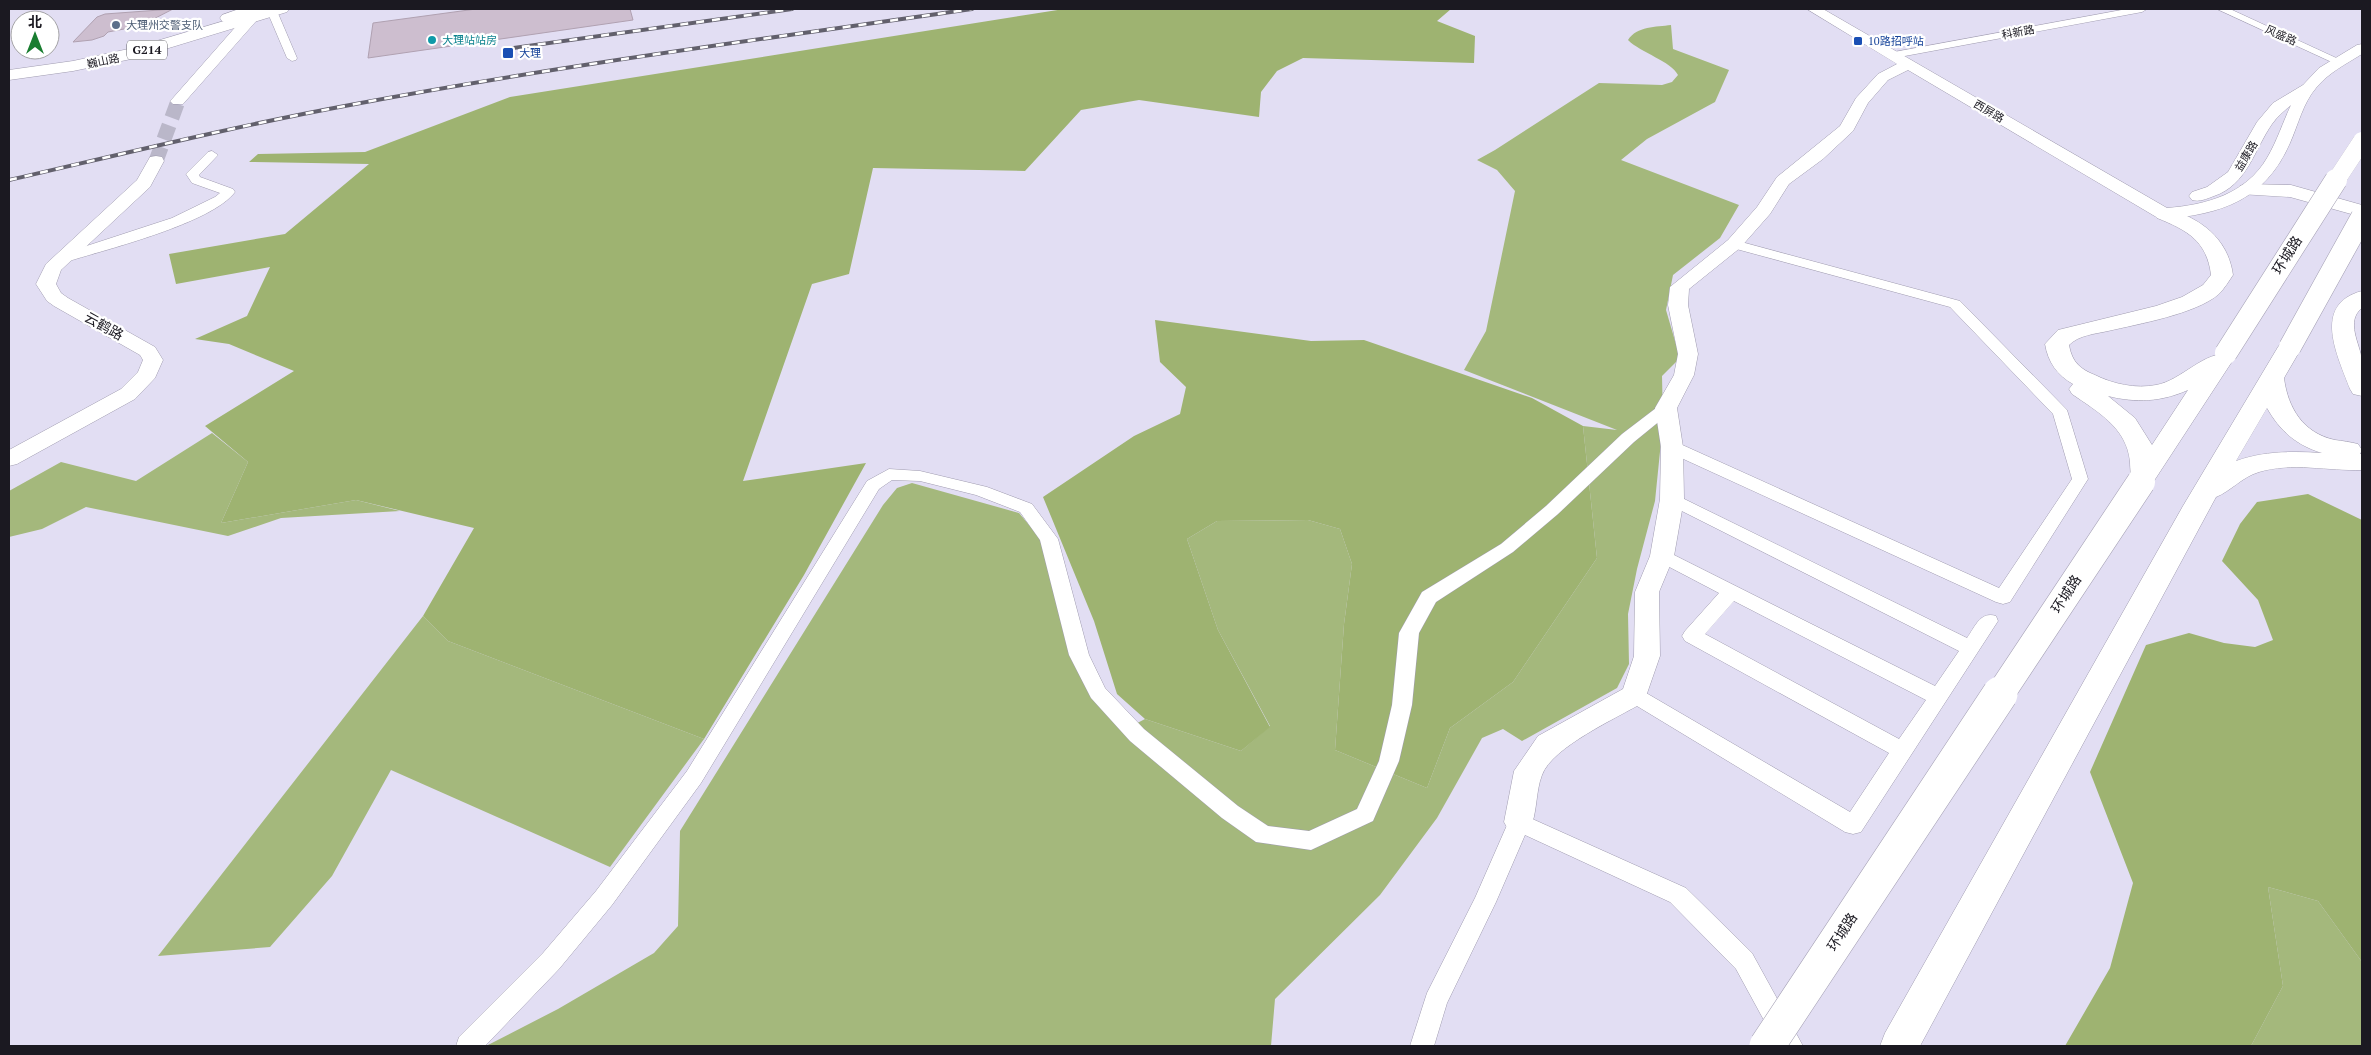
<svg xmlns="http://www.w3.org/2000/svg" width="2371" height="1055" font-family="'PT Serif','Noto Sans SC',serif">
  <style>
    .green { fill: #a4b87c }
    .forest { fill: #9eb371 }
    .building { fill: #cdbecf; stroke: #b0a1b1 }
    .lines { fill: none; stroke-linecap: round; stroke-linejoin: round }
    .secondary-tunnel { stroke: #bab7c9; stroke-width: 15; stroke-dasharray: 15 8; stroke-linecap: butt }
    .street-casing { stroke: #a09cb0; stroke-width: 1 }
    .secondary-casing { stroke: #a09cb0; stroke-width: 1 }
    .primary-casing { stroke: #a09cb0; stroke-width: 1 }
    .highway-casing { stroke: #a09cb0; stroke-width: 1 }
    .street { fill: #fff; fill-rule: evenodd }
    .secondary { fill: #fff; fill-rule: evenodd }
    .primary { fill: #fff; fill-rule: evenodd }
    .highway { fill: #fff; fill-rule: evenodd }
    .rail-casing { stroke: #62606c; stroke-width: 4 }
    .rail { stroke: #fff; stroke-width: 2.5; stroke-dasharray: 8; stroke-linecap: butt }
    .primary-bridge-far3-casing { stroke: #a09cb0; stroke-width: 18; stroke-linecap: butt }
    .primary-bridge-far2-casing { stroke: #a09cb0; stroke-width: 23; stroke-linecap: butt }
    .primary-bridge-far1-casing { stroke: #a09cb0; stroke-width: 29; stroke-linecap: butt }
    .primary-bridge-casing { stroke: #a09cb0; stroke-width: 36; stroke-linecap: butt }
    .primary-bridge-far3 { stroke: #fff; stroke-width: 18 }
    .primary-bridge-far2 { stroke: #fff; stroke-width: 22 }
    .primary-bridge-far1 { stroke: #fff; stroke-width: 28 }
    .primary-bridge { stroke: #fff; stroke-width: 35 }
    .service-dot { fill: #5c6f8a; stroke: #fff; stroke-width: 2 }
    .culture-dot { fill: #0f9aa8; stroke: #fff; stroke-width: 2 }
    .transit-dot { fill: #1a4fb4; stroke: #fff; stroke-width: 2 }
    .labels { text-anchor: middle; stroke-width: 4.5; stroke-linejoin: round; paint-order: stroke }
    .far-service-label { font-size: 11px; fill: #4e5e75; stroke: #fff; text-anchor: start }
    .far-street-label { font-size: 11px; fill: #1b1921; stroke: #fff }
    .far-culture-label { font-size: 11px; fill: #0d838f; stroke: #fff; text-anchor: start }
    .far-transit-label { font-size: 11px; fill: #164399; stroke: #fff; text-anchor: start }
    .shield { fill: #fff; stroke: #5f5e64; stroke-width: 1 }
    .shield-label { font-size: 12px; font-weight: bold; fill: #1b1921 }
    .street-label { font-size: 14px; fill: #1b1921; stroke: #fff }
  </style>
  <rect width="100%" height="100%" fill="#e2def3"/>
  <g class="green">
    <path d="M1671,25l2,24 56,21 -14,32 -68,37 -26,21 118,45 -19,33 -47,37 -7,35 14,48 -18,18 1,46 -8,79 -18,68 -9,45 1,50 -12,24 -95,53 -19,-12 -21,9 -45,80 -57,77 -105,104 -4,47h-785l72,-37 96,-56 24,-27 2,-95 203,-326 14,-17 15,-5 107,30 22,26 42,142 39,50 23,-12 96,32 29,-25 -52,-96 -31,-91 30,-18 91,-1 32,9 12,35 -8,60 -9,126 92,38 23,-60 63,-46 84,-124 -14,-132 34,4 -153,-60 22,-39 29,-140 -18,-21 -20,-10 18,-10 104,-67 63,2 10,-3 6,-7c-7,-14 -37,-22 -50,-35 9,-14 28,-13 43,-15z"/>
    <polygon points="212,433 248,462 221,523 356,500 400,511 281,518 228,536 86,507 42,529 9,537 9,491 61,462 136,481"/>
    <polygon points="423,616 448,641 704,739 610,867 391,770 332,876 270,947 158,956"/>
    <polygon points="2268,887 2318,901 2362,962 2362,1046 2251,1046 2283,986"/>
  </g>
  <g class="forest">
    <polygon points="1064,9 1451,9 1437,21 1475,36 1474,63 1303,58 1277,71 1261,92 1259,117 1139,100 1081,110 1025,171 873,168 849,274 812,284 743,481 866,463 804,575 704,739 448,641 423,616 474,528 356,500 221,523 248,462 205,426 294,371 229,344 195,339 247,316 270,267 176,284 169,254 285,234 369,164 249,162 258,154 365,152 510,97"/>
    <polygon points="1155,320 1311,341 1364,340 1532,398 1583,426 1597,558 1513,682 1450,728 1427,788 1335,750 1344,624 1352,564 1340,529 1308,520 1217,521 1187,539 1218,630 1270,727 1241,751 1145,719 1117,694 1094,621 1043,497 1134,436 1180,414 1186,387 1160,362"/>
    <polygon points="2308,494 2362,520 2362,962 2318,901 2268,887 2283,986 2251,1046 2065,1046 2110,968 2133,883 2090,772 2146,645 2189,633 2224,643 2255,647 2273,640 2258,600 2222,561 2240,524 2257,502"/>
  </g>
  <g class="building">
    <polygon points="173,9 140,26 108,32 104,36 92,40 73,42 97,17 105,14"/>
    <polygon points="476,9 630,9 633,20 368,58 373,23"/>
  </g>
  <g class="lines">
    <polyline class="secondary-tunnel" points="156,161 178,101"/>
    <defs>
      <g id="street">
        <polygon points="268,9 275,9 277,11 297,58 296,60 292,61 287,58 267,11"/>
        <polygon points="2127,9 2147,9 2142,12 1894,58 1889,55 1894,52"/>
        <polygon points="2217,9 2230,9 2345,62 2340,65 2336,64"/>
        <path d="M212,151l6,4 -19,20 1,2 33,12 2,3c-23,31 -127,57 -166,69h-10l-2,-3 2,-3 113,-37 43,-21 5,-4 -28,-10 -6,-9 22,-22z"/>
        <polygon points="1734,240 1960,301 2067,410 2088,479 2010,602 2003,604 1996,602 1666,451 1664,447 1666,443 1678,443 1999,588 2072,479 2053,414 1950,307 1729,247 1727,244 1729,241"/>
        <polygon points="1666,403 1672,405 1674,408 1672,411 1634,442 1558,514 1513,552 1436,602 1419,633 1412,705 1399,761 1373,821 1311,850 1256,842 1222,818 1130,741 1091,698 1069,655 1040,540 1020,512 976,495 920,481 892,480 879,489 701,783 612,905 559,969 485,1046 456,1046 459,1037 543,953 596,891 687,771 867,481 889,469 920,471 987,487 1032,504 1058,539 1089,655 1105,688 1144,729 1238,806 1268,826 1309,831 1357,809 1379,761 1392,705 1399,633 1422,592 1501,544 1546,506 1622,434 1660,405"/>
        <path d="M1672,493l295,145c8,-11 13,-27 29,-22l2,5 -137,211 -8,2 -8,-2 -218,-132 -3,-5 3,-5 7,-3 7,3 209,122 39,-59 -204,-112 -3,-5 3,-5 34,-38 -63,-33 -3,-4 3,-4 6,-2 6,2 267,134 24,-35 -293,-148 -3,-4 3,-4zM1734,601l192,99 -27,39 -194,-105z"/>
        <polygon points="1519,813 1686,888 1752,953 1803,1046 1778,1046 1736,969 1670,902 1525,835 1496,902 1447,1003 1434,1046 1410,1046 1427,993 1475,898 1511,816"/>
      </g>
      <g id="secondary">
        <polygon points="249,9 263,9 257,20 183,104 173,104 170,101 173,98 246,15"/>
        <path d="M1807,9h16l344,199c39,-3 79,-14 100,-50 10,-17 16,-36 24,-53 -7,6 -14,12 -19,19 -18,26 -25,61 -58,72 -8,3 -14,6 -22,4l-3,-4 3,-4 15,-5 21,-15 29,-50 16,-19 30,-18 16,-17 38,-23 5,-1v10c-16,10 -34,19 -46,34 -13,15 -18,37 -26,55 -25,57 -68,71 -126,76l-6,-1 -250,-148 -20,10 -20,23 -15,28 -30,28 -34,25 -19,30 -30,34 -51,41 -1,16 10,49 -4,21 -17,33 6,39 1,52 -10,57 -15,36 1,64 -16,46c-27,16 -92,45 -102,73 -7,18 -4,38 -13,56l-10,3 -10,-3 -5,-9 10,-51 24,-35 85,-47 11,-33 1,-64 15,-36 10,-57 1,-52 -6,-39 19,-33 4,-21 -10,-49 2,-18 58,-47 29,-33 20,-30 63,-51 16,-28 22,-24 19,-10z"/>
        <polygon points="156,156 162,157 164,161 150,187 61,270 56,284 61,293 68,298 155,347 163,360 155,378 135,399 17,464 9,466 9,450 121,389 138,372 143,360 140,355 54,306 47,301 36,284 46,264 137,180 150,157"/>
      </g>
      <g id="primary">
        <polygon points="239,9 262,9 260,12 228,23 222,21 220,18 222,15"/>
        <polygon points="2247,184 2291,185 2362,205 2362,217 2290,197 2240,194 2237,190 2240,186"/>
        <path d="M2164,208c36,9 64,30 69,67 -4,6 -9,14 -14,19 -23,20 -81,30 -111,37 -13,3 -29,4 -39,14 3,17 11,24 26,30 18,9 41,14 61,10 25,-4 50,-36 73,-30l4,5 -83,127 -9,3 -9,-3 -4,-6c4,-6 2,-11 2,-19 -3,-34 -32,-50 -58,-68l-3,-5 4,-5c-16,-9 -25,-22 -28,-40l13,-14 98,-24 26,-9 21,-12 8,-10c-4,-34 -24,-45 -54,-57l-3,-4 3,-4zM2188,390l-36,55 -17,-27 -27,-22c28,7 53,6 80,-6z"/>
        <path d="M2362,291v17c-17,13 -2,36 0,52 2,12 1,25 0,36l-9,-2 -3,-5c-12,-32 -39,-85 12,-98z"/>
        <path d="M2290,340l8,2 4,5 -18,31c4,30 19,55 51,62 8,1 15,2 23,4l4,6 -2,4h2v16c-33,1 -71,-8 -103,2 -17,5 -28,19 -43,25l-296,549h-40l5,-13 298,-527 95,-159 4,-5zM2267,408c13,23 29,37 55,45 -30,-2 -58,-2 -86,8z"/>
      </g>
      <polygon id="highway" points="264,9 289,9 287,12 136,58 73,71 9,80 9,70 73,61 133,48"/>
    </defs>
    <use href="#street" class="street-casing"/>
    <use href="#secondary" class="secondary-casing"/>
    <use href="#primary" class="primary-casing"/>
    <use href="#highway" class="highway-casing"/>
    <use href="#street" class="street"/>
    <use href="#secondary" class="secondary"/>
    <use href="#primary" class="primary"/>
    <use href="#highway" class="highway"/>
    <defs>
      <g id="rail">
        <polyline points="506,49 792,9"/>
        <path d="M9,180c113,-26 227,-54 341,-75 206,-39 414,-66 622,-96"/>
      </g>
    </defs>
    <use href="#rail" class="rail-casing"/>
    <use href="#rail" class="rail"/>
    <defs>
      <polyline id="primary-bridge-far3" points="2335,182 2362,141"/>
      <g id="primary-bridge-far2">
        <polyline points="2290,347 2362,217"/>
        <polyline points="2226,353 2336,180"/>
      </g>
      <polyline id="primary-bridge-far1" points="1999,696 2141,482"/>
      <polyline id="primary-bridge" points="1767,1046 2000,694"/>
    </defs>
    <use href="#primary-bridge-far3" class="primary-bridge-far3-casing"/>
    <use href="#primary-bridge-far2" class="primary-bridge-far2-casing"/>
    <use href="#primary-bridge-far1" class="primary-bridge-far1-casing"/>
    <use href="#primary-bridge" class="primary-bridge-casing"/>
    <use href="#primary-bridge-far3" class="primary-bridge-far3"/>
    <use href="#primary-bridge-far2" class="primary-bridge-far2"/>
    <use href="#primary-bridge-far1" class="primary-bridge-far1"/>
    <use href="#primary-bridge" class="primary-bridge"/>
  </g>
  <circle class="service-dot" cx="116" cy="25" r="5"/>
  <circle class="culture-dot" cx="432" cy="40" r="5"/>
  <g class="transit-dot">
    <rect x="1853" y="36" width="10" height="10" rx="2.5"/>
    <rect x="502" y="47" width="12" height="12" rx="2.5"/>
  </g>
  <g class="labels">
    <g class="far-service-label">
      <text x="126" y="29">大理州交警支队</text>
    </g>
    <g class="far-street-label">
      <text transform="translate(2018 32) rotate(-11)" y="4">科新路</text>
      <text transform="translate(2281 35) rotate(24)" y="4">风盛路</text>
      <text transform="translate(103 61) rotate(-12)" y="4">巍山路</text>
      <text transform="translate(1989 111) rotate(30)" y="4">西屏路</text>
      <text transform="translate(2246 156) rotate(-59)" y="4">益康路</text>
    </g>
    <g class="far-culture-label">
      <text x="442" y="44">大理站站房</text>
    </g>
    <g class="far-transit-label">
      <text x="1868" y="45">10路招呼站</text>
      <text x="519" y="57">大理</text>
    </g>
    <rect class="shield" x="127" y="40.5" width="40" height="19" rx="4"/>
    <g class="shield-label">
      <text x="147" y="54">G214</text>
    </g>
    <g class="street-label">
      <text transform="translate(2287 255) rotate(-58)" y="5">环城路</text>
      <text transform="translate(104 326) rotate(29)" y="5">云鹤路</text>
      <text transform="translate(2066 594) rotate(-57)" y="5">环城路</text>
      <text transform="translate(1842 932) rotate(-57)" y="5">环城路</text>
    </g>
  </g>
  <rect width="2371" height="1055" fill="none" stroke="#1b1921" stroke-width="20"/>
  <g transform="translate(35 35)"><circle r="24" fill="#ffffff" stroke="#a4a3a6"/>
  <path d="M0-4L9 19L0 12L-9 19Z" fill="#197d30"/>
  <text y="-8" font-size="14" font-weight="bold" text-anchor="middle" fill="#1b1921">北</text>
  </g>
</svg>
